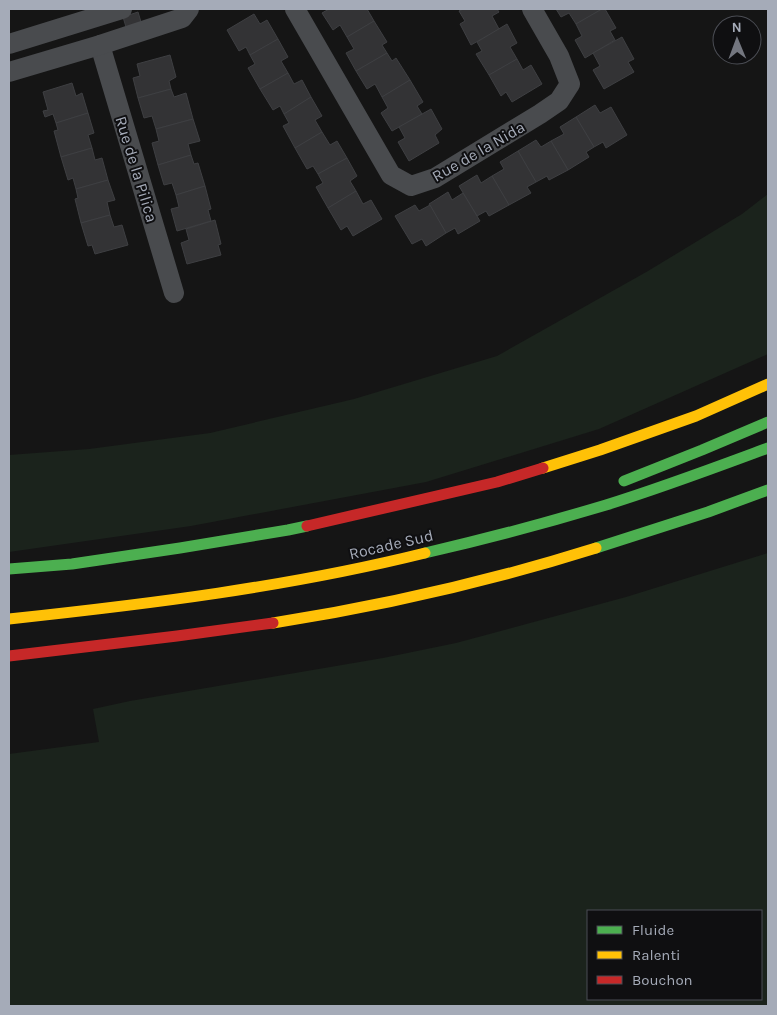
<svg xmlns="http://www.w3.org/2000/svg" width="777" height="1015" font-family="Karla,sans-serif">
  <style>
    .green { fill: #1b231c; fill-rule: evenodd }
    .building { fill: #333335; stroke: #3e3f42 }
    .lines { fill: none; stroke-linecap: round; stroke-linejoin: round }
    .street { stroke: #494b4e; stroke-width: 20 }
    .fast { stroke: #4caf50; stroke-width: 11 }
    .slow { stroke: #ffc107; stroke-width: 11 }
    .jam { stroke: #c62828; stroke-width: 11 }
    .labels { text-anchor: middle; stroke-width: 4; stroke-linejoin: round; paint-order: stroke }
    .street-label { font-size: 16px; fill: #a5abb8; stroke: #0f0f11 }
  </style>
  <rect width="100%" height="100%" fill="#151515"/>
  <g class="green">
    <polygon points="768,194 768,354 599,429 426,482 191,526 9,552 9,455 89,449 210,433 354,399 497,356 648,271 742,214"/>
    <path d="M768,553v453h-759v-252l90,-12 -6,-33 37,-8 253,-43 73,-15 170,-46zM588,911h173v88h-173z"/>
  </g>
  <g class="building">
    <polygon points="329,9 367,9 374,21 347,37 340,25 333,30 322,13"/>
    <polygon points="463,9 497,9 499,12 492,16 499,29 471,45 460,24 465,21 459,11"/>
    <polygon points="556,9 602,9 576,24 569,13 561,17"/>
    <polygon points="602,9 605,9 616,28 610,31 615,40 585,58 575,40 582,36 576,24"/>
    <polygon points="138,12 141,22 126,27 123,17"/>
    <polygon points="254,14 260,24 267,20 278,39 250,55 246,47 239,51 227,30"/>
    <polygon points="374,21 387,42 382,45 387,53 356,71 346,53 354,49 347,37"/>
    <polygon points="507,24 517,43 510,47 517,59 489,75 476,54 482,51 477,42"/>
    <polygon points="622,37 634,59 628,62 634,72 604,89 593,70 600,66 593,53"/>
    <polygon points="278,39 288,57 281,61 288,73 260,89 248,68 255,64 250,55"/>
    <polygon points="387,53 392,61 396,58 410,80 382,97 375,84 367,89 356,71"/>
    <polygon points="170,55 176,77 169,81 171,89 138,98 133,78 140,76 137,64"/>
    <polygon points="517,59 523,70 531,65 542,84 512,102 506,92 501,96 489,75"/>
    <polygon points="288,73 294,84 302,80 311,97 284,114 280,106 273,110 260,89"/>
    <polygon points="410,80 423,102 417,106 422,114 392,131 381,113 388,108 382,97"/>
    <polygon points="72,83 76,96 82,93 88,113 56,123 53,114 45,117 43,111 48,110 43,92"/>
    <polygon points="171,89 174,97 186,93 193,119 156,129 152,116 144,118 138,98"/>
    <polygon points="311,97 322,116 315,120 322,132 295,148 283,126 289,123 284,114"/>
    <polygon points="595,105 600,113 611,107 627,135 606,148 603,142 594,147 576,117"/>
    <polygon points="431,109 442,129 435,135 439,143 409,161 398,142 405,138 399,127"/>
    <polygon points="88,113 94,133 88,135 92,148 61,157 54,131 58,130 56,123"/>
    <polygon points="576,117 594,147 586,152 589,157 568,170 551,141 564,134 560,127"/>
    <polygon points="193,119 200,141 188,144 191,155 158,165 152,143 159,141 156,129"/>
    <polygon points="322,132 330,145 337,141 347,158 318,174 313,166 307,169 295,148"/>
    <polygon points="536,140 541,147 551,141 568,170 549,180 547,176 536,182 518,151"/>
    <polygon points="92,148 95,160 102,158 108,180 76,189 73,178 68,180 61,157"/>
    <polygon points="518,151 536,182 527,187 531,193 509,205 492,176 504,169 500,162"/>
    <polygon points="191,155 194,164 198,163 205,186 176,195 172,183 164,185 158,165"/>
    <polygon points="347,158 357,176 350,181 356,191 328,208 316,187 323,183 318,174"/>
    <polygon points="477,175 481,183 492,176 509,205 489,216 486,211 477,216 459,186"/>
    <polygon points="108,180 115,200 107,202 110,215 81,223 75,199 78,198 76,189"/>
    <polygon points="205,186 211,209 208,210 211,221 177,231 171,209 179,207 176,195"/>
    <polygon points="356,191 363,204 371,200 382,219 353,236 347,226 341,230 328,208"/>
    <polygon points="448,192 452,200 463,193 480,221 458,234 455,228 446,233 429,204"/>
    <polygon points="415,205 419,211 430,205 446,233 426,246 422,239 412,244 395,216"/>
    <polygon points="110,215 114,227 122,225 128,245 95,254 92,245 88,246 81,223"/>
    <polygon points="215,220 221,244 218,245 221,255 187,264 181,243 189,240 186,229"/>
  </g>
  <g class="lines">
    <g class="street">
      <polyline points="295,9 391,175 411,186 435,178 540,114 559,101 570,84 559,56 532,9"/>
      <polyline points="9,44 122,9"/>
      <polyline points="100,45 174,293"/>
      <polyline points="9,72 100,45 182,18 189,9"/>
    </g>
    <g class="fast">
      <polyline points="624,481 702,450 768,422"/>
      <polyline points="596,548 708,512 768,490"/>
      <path d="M425,553c61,-14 121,-30 181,-48 55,-17 108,-37 162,-57"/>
      <polyline points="9,569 72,564 180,548 288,530 307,526"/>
    </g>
    <g class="slow">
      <polyline points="543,468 600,450 696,416 768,384"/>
      <path d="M9,619c140,-15 279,-32 416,-66"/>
      <path d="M273,623c109,-17 218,-42 323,-75"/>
    </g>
    <g class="jam">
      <polyline points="307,526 497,482 543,468"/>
      <polyline points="9,656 177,636 273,623"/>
    </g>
  </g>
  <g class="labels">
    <g class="street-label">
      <text transform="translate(478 151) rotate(-30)" y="6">Rue de la Nida</text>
      <text transform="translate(137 169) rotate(73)" y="6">Rue de la Pilica</text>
      <text transform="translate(391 544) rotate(-13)" y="6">Rocade Sud</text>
    </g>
  </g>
  <rect width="777" height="1015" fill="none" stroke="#a5abb8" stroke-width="20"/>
  <rect x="587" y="910" width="175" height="90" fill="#0f0f11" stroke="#4b4d54"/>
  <rect x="597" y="926" width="25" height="8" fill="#4caf50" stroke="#4b4d54"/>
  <text x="632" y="935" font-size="15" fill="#a5abb8">Fluide</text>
  <rect x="597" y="951" width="25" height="8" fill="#ffc107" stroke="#4b4d54"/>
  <text x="632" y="960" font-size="15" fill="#a5abb8">Ralenti</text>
  <rect x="597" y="976" width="25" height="8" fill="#c62828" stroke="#4b4d54"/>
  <text x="632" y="985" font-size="15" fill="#a5abb8">Bouchon</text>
  <g transform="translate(737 40) rotate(359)"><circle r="24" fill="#0f0f11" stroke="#4b4d54"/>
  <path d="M0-4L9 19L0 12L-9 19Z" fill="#73767f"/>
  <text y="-8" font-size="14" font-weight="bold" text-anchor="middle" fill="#a5abb8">N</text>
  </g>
</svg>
